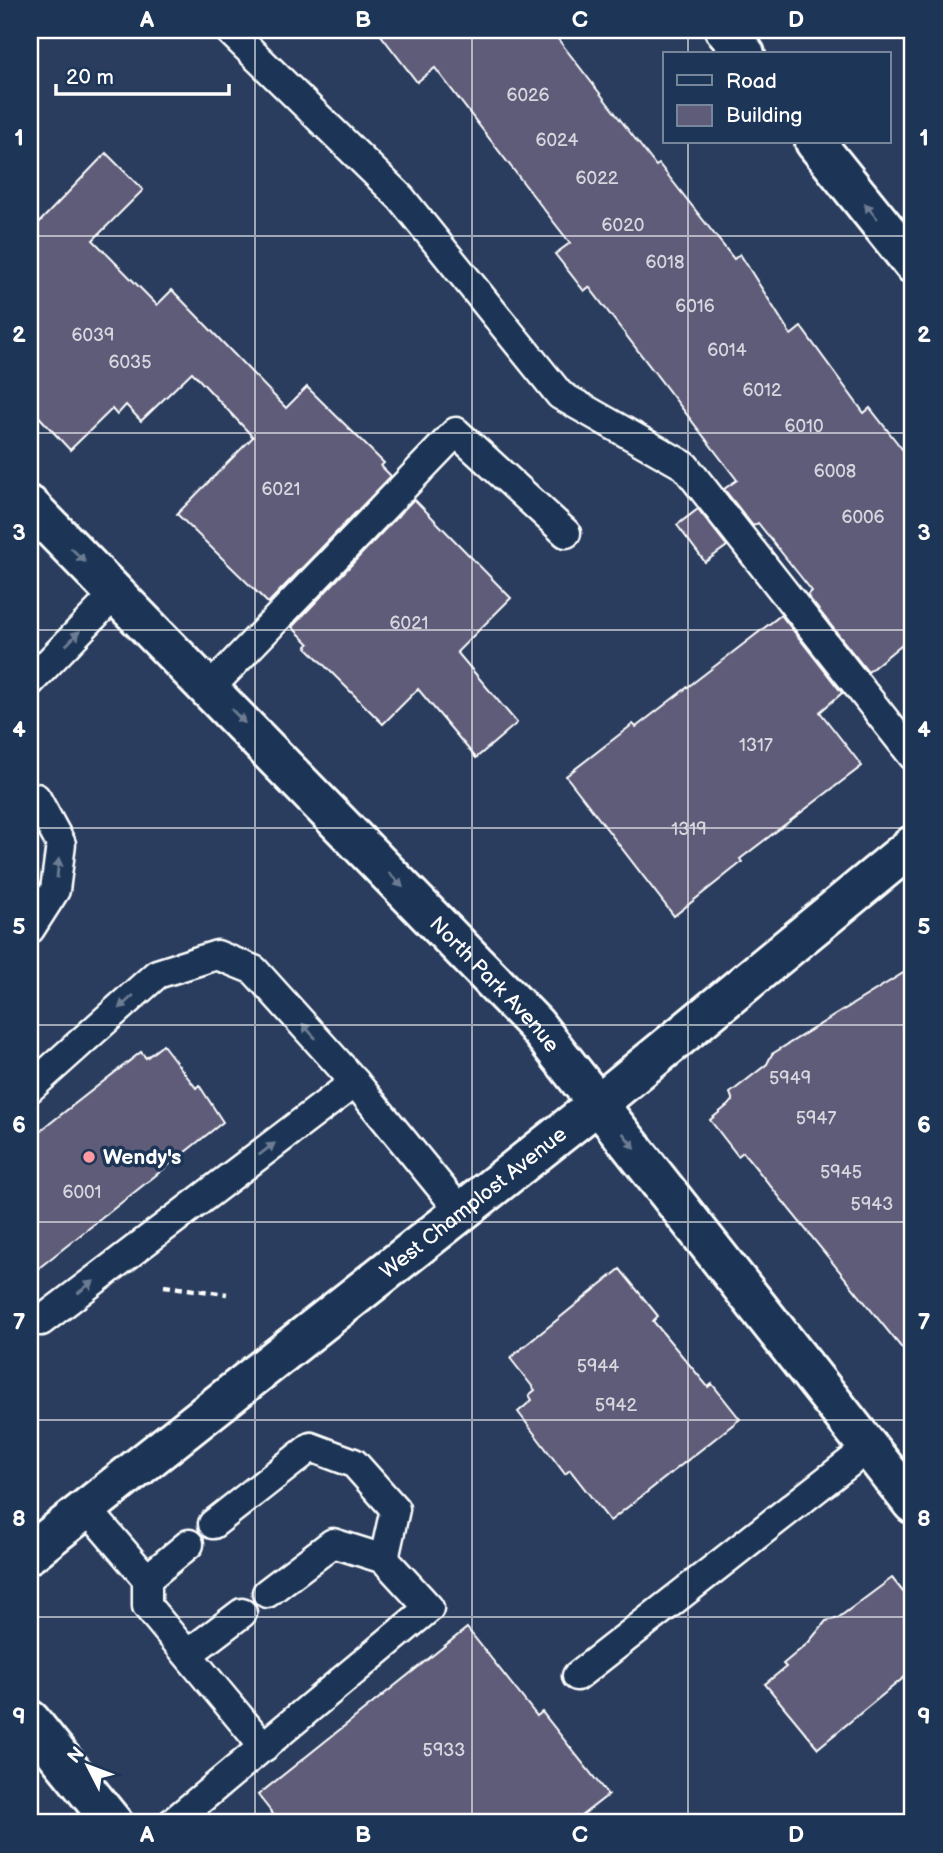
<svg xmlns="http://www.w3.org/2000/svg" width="943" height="1853" font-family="'Balsamiq Sans',sans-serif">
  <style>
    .building { fill: #5f5c7a; stroke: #fff; stroke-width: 2 }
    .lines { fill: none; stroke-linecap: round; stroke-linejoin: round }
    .service-casing { stroke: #fff; stroke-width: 33 }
    .minor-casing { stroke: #fff; stroke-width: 44 }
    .primary-casing { stroke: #fff; stroke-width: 44 }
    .path { stroke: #fff; stroke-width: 4.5; stroke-dasharray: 7 5; stroke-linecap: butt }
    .service { stroke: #1d3557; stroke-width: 28 }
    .minor { stroke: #1d3557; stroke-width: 38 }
    .primary { stroke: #1d3557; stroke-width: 38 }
    .oneway { fill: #6c7c92 }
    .grid { fill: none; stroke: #fff; stroke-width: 2; stroke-opacity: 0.55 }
    .poi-dot { fill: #ff9aa2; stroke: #1d3557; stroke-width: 2.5 }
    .labels { text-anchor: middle; stroke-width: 7; stroke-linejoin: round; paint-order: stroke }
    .number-label { font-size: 18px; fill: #d7d6de }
    .street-label { font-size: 21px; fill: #fff; stroke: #1d3557 }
    .poi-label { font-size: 21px; font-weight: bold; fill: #fff; stroke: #1d3557; text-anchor: start }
    .neatline { fill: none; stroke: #fff; stroke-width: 2.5 }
    .grid-label { font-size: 23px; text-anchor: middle; font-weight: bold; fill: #fff }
  </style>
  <rect width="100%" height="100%" fill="#2a3d5e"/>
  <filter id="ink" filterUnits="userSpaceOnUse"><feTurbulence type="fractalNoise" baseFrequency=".0143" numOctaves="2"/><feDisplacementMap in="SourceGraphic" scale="14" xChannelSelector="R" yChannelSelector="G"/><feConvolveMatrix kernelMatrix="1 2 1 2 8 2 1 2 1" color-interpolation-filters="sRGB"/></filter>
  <g filter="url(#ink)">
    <g class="building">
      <polygon points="377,30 551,30 656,166 659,164 734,259 740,254 791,335 801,327 864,413 870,408 913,463 913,635 868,672 807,595 812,591 758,523 753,526 724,489 737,480 589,287 584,291 555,254 570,243 532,194 435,68 417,82"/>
      <polygon points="106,153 143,190 93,240 157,305 172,290 286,408 307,387 384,463 381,466 391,476 268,603 177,514 253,437 192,372 141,421 126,405 117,415 112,409 70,450 30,407 30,232"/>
      <polygon points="414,499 511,598 457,652 517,723 476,758 418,689 383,724 306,647 309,644 292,627"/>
      <polygon points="698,509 727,546 705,562 677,525"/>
      <polygon points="781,615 842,693 820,712 862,766 740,859 742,862 674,916 566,776 633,724 636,727"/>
      <polygon points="913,967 913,1362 743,1152 738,1156 710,1120 733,1101 730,1093 767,1064 772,1054"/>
      <polygon points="163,1045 196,1088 199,1085 223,1122 30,1275 30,1139 141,1052 146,1058"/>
      <polygon points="620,1269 658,1316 653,1321 708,1387 712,1384 740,1419 610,1521 570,1470 565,1474 518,1412 532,1400 529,1395 535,1390 510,1358"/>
      <polygon points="892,1578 913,1604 913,1670 818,1748 765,1684 786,1667 783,1664 808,1643 826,1621 838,1618"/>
      <polygon points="467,1628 537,1716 542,1712 608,1795 572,1823 280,1823 258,1795"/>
    </g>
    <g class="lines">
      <defs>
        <g id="service">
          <polyline points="229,30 401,198 560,395 685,466 913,756"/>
          <polyline points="30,682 116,593"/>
          <polyline points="210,688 456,432 566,533"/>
          <polyline points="30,798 36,798 61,844 55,890 30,929"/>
          <polyline points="30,1088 157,974 217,955 254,970 355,1082 461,1212"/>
          <polyline points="30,1318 41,1321 355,1082"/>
          <polyline points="86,1508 147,1579 147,1606 264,1747"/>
          <polyline points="213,1524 311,1447 354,1463 395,1509 384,1559"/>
          <polyline points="147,1579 189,1544"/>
          <polyline points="188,1654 242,1613"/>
          <polyline points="577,1676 868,1448"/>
          <polyline points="172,1823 429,1608 384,1559 333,1543 267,1593"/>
        </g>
        <g id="minor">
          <polyline points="725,30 745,54"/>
          <polyline points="815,142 913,264"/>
          <path id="s1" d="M30,506l505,518 378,480"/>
          <path id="s2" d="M30,1553l569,-450 314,-258"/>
        </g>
        <polyline id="primary" points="30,1720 113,1823"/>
      </defs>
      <use href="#service" class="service-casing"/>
      <use href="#minor" class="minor-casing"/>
      <use href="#primary" class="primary-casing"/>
      <polyline class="path" points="164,1286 227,1294"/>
      <use href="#service" class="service"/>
      <use href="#minor" class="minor"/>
      <use href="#primary" class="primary"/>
    </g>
    <defs><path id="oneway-solid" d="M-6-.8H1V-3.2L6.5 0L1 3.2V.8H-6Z" transform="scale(1.75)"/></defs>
    <g class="oneway">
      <use href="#oneway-solid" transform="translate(871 211) rotate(-129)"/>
      <use href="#oneway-solid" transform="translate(78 555) rotate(45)"/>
      <use href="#oneway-solid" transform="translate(73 638) rotate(-46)"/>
      <use href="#oneway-solid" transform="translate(238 716) rotate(46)"/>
      <use href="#oneway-solid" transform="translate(58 868) rotate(-84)"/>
      <use href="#oneway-solid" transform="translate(396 880) rotate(46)"/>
      <use href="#oneway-solid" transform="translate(126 1002) rotate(138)"/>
      <use href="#oneway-solid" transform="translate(309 1031) rotate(-132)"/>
      <use href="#oneway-solid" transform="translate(629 1141) rotate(52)"/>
      <use href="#oneway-solid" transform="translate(267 1149) rotate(-37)"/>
      <use href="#oneway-solid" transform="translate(86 1287) rotate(-37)"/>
    </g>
  </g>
  <path class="grid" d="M255,30v1793M472,30v1793M688,30v24M688,142v1681M30,236h883M30,433h883M30,630h883M30,828h883M30,1025h883M30,1222h883M30,1420h883M30,1617h883"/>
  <circle class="poi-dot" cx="89" cy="1157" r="7"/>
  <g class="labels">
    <g class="number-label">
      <text x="528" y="101">6026</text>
      <text x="557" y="146">6024</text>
      <text x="597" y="184">6022</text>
      <text x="623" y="231">6020</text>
      <text x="665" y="268">6018</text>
      <text x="695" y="312">6016</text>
      <text x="93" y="341">6039</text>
      <text x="727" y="356">6014</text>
      <text x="130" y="368">6035</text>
      <text x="762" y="396">6012</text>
      <text x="804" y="432">6010</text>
      <text x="835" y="477">6008</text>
      <text x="281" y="495">6021</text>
      <text x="863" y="523">6006</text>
      <text x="409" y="629">6021</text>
      <text x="756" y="751">1317</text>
      <text x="689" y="835">1319</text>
      <text x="790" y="1084">5949</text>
      <text x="816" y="1124">5947</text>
      <text x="841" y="1178">5945</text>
      <text x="82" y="1198">6001</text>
      <text x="872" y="1210">5943</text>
      <text x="598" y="1372">5944</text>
      <text x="616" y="1411">5942</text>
      <text x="444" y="1756">5933</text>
    </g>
    <g class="street-label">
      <text dy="7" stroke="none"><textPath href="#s1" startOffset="667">North Park Avenue</textPath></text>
      <text dy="7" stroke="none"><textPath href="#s2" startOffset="565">West Champlost Avenue</textPath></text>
    </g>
    <g class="poi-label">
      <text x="103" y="1164">Wendy's</text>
    </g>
  </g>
  <rect width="943" height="1853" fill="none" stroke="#1d3557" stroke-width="77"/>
  <rect x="663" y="52" width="228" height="91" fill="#1d3557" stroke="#77869a" stroke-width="2"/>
  <rect x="677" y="75" width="35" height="10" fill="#1d3557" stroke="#77869a" stroke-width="2"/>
  <text x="726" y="88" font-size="21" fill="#ffffff">Road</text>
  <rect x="677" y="105" width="35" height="21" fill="#5f5c7a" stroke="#77869a" stroke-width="2"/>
  <text x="726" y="122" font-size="21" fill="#ffffff">Building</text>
  <g transform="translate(88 1766) rotate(312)" stroke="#1d3557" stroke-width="5" paint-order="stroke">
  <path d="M0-5L12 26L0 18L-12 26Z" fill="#ffffff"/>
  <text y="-10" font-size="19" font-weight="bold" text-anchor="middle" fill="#ffffff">N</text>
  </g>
  <path d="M56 84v10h173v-10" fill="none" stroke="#ffffff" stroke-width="3.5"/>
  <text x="66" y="84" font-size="21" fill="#ffffff" stroke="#1d3557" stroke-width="5" paint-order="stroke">20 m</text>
  <rect x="38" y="38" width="866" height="1776" class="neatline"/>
  <g class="grid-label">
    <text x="147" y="27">A</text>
    <text x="363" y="27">B</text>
    <text x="580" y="27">C</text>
    <text x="796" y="27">D</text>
    <text x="19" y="145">1</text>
    <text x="924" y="145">1</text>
    <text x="19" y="342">2</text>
    <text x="924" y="342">2</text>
    <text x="19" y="540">3</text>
    <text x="924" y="540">3</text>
    <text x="19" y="737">4</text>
    <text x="924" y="737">4</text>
    <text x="19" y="934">5</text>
    <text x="924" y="934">5</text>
    <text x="19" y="1132">6</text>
    <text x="924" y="1132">6</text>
    <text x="19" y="1329">7</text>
    <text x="924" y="1329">7</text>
    <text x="19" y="1526">8</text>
    <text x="924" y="1526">8</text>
    <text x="19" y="1724">9</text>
    <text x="924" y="1724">9</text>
    <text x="147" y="1842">A</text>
    <text x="363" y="1842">B</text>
    <text x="580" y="1842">C</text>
    <text x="796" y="1842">D</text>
  </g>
</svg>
